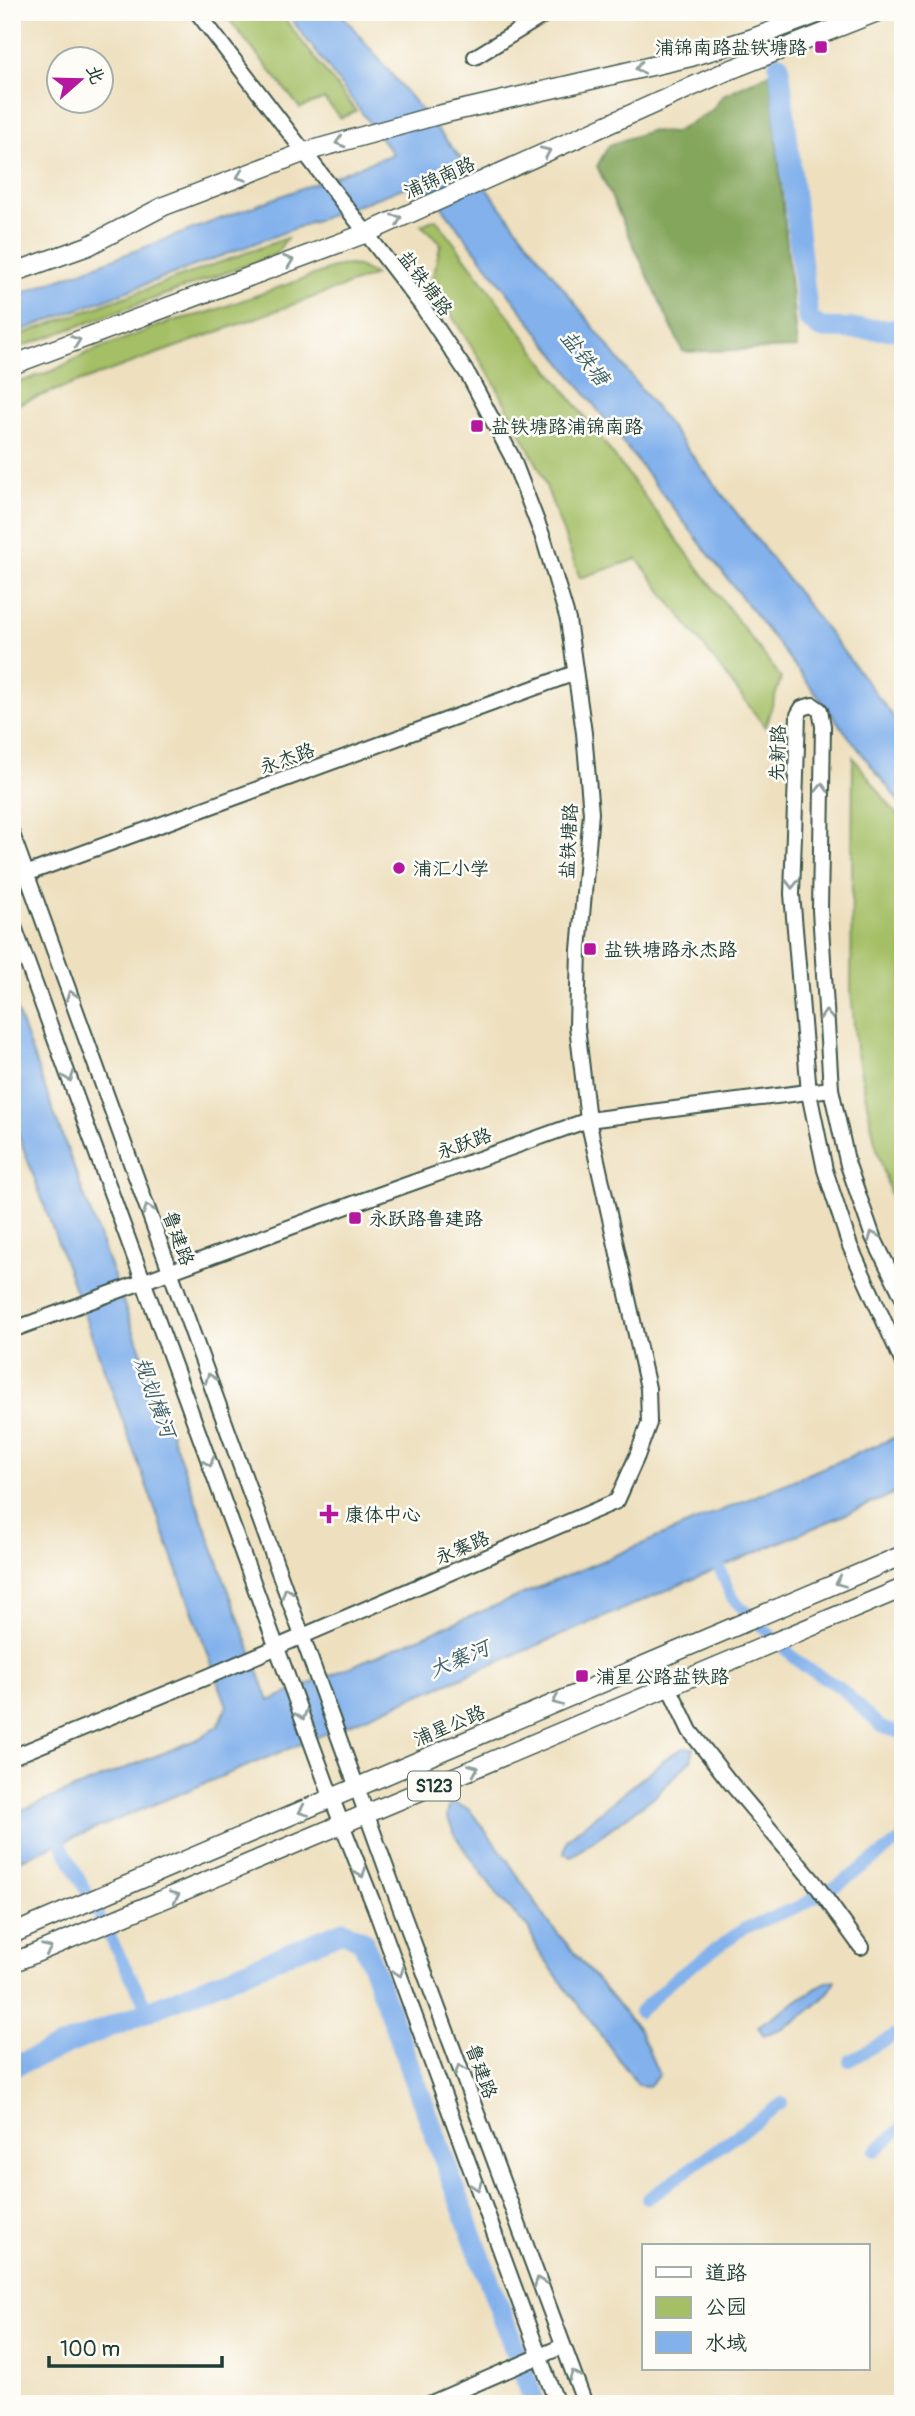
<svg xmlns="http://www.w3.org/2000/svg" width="915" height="2416" font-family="Pangolin,'LXGW WenKai TC',sans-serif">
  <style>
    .green { fill: #a5bf66; stroke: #627e4d; stroke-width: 2 }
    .forest { fill: #84a65b; stroke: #527248; stroke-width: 2 }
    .water { fill: #82b1ec; stroke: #507790; stroke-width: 2 }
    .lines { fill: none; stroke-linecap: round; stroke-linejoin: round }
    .canal { stroke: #82b1ec; stroke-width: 12 }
    .river { stroke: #82b1ec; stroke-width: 21 }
    .minor-casing { stroke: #3e5549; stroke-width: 18 }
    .major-casing { stroke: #3e5549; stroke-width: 21 }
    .minor { stroke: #fff; stroke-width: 14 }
    .major { stroke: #fff; stroke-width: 18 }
    .oneway { stroke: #8f9e9a }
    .poi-dot { fill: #b5179e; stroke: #fdfcf7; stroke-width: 2.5 }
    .labels { text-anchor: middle; stroke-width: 5; stroke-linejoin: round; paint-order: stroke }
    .shield { fill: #fdfcf7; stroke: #62766e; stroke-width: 2 }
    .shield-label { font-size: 18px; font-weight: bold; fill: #1f3d34 }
    .poi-label { font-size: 19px; fill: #1f3d34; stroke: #fdfcf7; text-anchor: start }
    .street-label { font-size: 19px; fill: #1f3d34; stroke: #fdfcf7 }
    .water-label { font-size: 21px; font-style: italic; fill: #3d606b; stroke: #fdfcf7 }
  </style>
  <rect width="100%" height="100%" fill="#fdfcf7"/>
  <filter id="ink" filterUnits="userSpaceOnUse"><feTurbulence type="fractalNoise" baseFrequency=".0143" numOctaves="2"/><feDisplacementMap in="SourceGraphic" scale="14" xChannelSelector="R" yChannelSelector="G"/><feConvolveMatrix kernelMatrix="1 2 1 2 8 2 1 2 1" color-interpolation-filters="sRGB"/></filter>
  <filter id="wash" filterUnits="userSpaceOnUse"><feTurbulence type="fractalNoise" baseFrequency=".00686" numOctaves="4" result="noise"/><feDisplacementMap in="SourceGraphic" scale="28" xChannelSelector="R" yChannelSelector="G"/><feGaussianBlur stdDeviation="1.57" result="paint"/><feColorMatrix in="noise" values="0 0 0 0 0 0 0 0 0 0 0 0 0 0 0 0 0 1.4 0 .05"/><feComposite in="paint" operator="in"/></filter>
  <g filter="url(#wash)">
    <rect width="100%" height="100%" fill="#eee0bf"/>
    <g class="green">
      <polygon points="223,12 279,12 356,111 341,118 324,99 300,108"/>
      <polygon points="436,219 781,678 765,727 637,559 580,578 540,470 494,382 431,283 441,243 421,225"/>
      <polygon points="287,238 275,255 12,350 12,338"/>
      <polygon points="349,265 358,266 375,275 12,406 12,385 55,370 85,354 172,321 207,313 339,266"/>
      <polygon points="853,757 903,823 903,1226 890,1193 875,1142 856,1049 851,991"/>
    </g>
    <polygon class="forest" points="770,73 797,348 683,352 597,166 609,145 649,131 673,133 711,111 723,95"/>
    <g class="water">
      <polygon points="286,12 340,12 494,198 903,729 903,807 422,181 12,334 12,297 393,154"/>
      <polygon points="12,998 269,1701 903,1434 903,1490 458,1679 12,1863 12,1814 198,1739 218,1726 227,1706 12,1117"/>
      <polygon points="683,1748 694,1748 691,1760 655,1796 571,1857 564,1853 567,1839 669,1756"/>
      <polygon points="450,1802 469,1809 506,1858 549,1923 640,2031 659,2075 649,2086 638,2085 539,1952 529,1929 500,1898 456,1837 447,1816"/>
      <path d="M835,1980c-3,15 -36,39 -50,47 -6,4 -15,5 -22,8l-5,-9 68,-44z"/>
    </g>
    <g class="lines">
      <g class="canal">
        <polyline points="713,1553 732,1598 802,1665 841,1688 881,1727 903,1734"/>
        <polyline points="54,1830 148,2010"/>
        <polyline points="639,2012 674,1979 743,1929 800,1906 841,1883 903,1838"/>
        <polyline points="849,2061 903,2030"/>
        <polyline points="875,2151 903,2127"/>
        <polyline points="647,2199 782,2103"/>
      </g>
      <g class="river">
        <polyline points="779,65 808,318 820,328 903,330"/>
        <polyline points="12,2067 343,1931 363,1941 535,2404"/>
      </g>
    </g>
  </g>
  <g filter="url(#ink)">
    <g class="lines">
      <defs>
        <g id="minor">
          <polyline points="475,57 549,12"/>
          <polyline points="12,834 398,1901 585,2404"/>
          <polyline points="12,879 575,673"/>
          <polyline points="12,921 332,1799 375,1908 557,2404"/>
          <polyline points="903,1298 873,1237 848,1165 831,1089 820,910 823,726 820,710 813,705 802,708 798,715 792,894 809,1093 825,1170 850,1246 903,1363"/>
          <polyline points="12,1330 353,1204 588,1120 831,1089"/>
          <polyline points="669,1687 690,1731 729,1781 814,1882 861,1947"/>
          <polyline points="12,1757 207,1677 617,1501 637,1456 649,1423 648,1388 588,1120 577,1026 579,950 591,813 584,733 568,620 544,540 512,457 469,376 422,306 197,12"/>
          <polyline points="429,2404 563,2346"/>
        </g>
        <g id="major">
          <polyline points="12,273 88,246 164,206 305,152 438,115 691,57 753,38 822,12"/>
          <polyline points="12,365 364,234 727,71 877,12"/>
          <polyline points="12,1934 903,1555"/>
          <polyline points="12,1963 903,1588"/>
        </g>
      </defs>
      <use href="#minor" class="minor-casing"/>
      <use href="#major" class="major-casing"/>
      <use href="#minor" class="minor"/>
      <use href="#major" class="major"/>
    </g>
    <defs><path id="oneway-chevron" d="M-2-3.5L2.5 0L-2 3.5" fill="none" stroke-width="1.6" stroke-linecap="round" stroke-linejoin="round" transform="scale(1.75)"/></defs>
    <g class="oneway">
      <use href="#oneway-chevron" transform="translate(640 68) rotate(167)"/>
      <use href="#oneway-chevron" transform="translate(340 142) rotate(164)"/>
      <use href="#oneway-chevron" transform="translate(546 152) rotate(-24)"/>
      <use href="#oneway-chevron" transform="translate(241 176) rotate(160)"/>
      <use href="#oneway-chevron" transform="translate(397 219) rotate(-24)"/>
      <use href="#oneway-chevron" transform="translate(289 261) rotate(-20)"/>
      <use href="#oneway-chevron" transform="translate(76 341) rotate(-20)"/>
      <use href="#oneway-chevron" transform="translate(822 788) rotate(-89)"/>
      <use href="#oneway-chevron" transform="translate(792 884) rotate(91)"/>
      <use href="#oneway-chevron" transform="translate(71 995) rotate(-110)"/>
      <use href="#oneway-chevron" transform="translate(826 1015) rotate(-93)"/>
      <use href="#oneway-chevron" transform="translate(69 1077) rotate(70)"/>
      <use href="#oneway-chevron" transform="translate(148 1209) rotate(-110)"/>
      <use href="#oneway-chevron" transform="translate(873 1236) rotate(-113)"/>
      <use href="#oneway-chevron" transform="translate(210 1378) rotate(-110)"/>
      <use href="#oneway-chevron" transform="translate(209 1462) rotate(70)"/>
      <use href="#oneway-chevron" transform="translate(840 1582) rotate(157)"/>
      <use href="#oneway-chevron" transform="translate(287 1592) rotate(-110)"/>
      <use href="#oneway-chevron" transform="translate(557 1701) rotate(157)"/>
      <use href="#oneway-chevron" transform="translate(302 1715) rotate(70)"/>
      <use href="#oneway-chevron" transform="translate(474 1769) rotate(-23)"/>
      <use href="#oneway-chevron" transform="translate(303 1811) rotate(157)"/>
      <use href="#oneway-chevron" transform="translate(361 1873) rotate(69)"/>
      <use href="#oneway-chevron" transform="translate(175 1896) rotate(-23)"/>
      <use href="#oneway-chevron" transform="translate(47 1949) rotate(-22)"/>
      <use href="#oneway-chevron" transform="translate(399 1972) rotate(70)"/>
      <use href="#oneway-chevron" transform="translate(460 2069) rotate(-110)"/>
      <use href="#oneway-chevron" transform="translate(477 2186) rotate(70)"/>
      <use href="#oneway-chevron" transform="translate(539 2282) rotate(-110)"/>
      <use href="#oneway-chevron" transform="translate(574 2375) rotate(-110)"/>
    </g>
  </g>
  <g class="poi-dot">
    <rect x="814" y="40" width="14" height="14" rx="3.5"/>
    <rect x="470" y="419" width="14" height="14" rx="3.5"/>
    <circle cx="399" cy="868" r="7"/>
    <rect x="583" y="942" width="14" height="14" rx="3.5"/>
    <rect x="348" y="1211" width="14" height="14" rx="3.5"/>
    <path d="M325.5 1503.5h7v7h7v7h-7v7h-7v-7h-7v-7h7z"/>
    <rect x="575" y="1669" width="14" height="14" rx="3.5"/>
  </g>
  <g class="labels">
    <rect class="shield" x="408" y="1771.5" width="52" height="29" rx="5"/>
    <g class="shield-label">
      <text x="434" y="1792">S123</text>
    </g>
    <g class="poi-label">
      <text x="807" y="54" text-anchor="end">浦锦南路盐铁塘路</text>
      <text x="491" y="433">盐铁塘路浦锦南路</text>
      <text x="413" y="875">浦汇小学</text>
      <text x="604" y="956">盐铁塘路永杰路</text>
      <text x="369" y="1225">永跃路鲁建路</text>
      <text x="345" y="1521">康体中心</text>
      <text x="596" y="1683">浦星公路盐铁路</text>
    </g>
    <g class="street-label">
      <text transform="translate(439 177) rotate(-24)" y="7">浦锦南路</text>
      <text transform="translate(426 283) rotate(53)" y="7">盐铁塘路</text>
      <text transform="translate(777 753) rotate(-88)" y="7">先新路</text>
      <text transform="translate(287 758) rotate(-20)" y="7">永杰路</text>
      <text transform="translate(568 841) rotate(-87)" y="7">盐铁塘路</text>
      <text transform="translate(464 1143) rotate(-20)" y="7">永跃路</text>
      <text transform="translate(179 1238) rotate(70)" y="7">鲁建路</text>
      <text transform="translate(462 1547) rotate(-23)" y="7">永寨路</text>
      <text transform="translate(449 1725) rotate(-23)" y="7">浦星公路</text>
      <text transform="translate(482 2071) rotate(70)" y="7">鲁建路</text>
    </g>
    <g class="water-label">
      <text transform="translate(585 358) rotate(52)" y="7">盐铁塘</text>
      <text transform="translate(155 1397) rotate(70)" y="7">规划横河</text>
      <text transform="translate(459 1659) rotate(-23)" y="7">大寨河</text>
    </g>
  </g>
  <rect width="915" height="2416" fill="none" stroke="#fdfcf7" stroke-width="42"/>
  <rect x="642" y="2244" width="228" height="126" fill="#fdfcf7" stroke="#a4b0a9" stroke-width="2"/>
  <rect x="656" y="2267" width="35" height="10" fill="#ffffff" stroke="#a4b0a9" stroke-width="2"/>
  <text x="705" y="2280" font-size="21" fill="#1f3d34">道路</text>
  <rect x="656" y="2297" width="35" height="21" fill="#a5bf66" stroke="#a4b0a9" stroke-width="2"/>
  <text x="705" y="2314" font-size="21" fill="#1f3d34">公园</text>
  <rect x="656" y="2332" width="35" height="21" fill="#82b1ec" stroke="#a4b0a9" stroke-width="2"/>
  <text x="705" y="2350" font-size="21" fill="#1f3d34">水域</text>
  <g transform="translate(80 80) rotate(70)"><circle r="33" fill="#fdfcf7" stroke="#a4b0a9" stroke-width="2"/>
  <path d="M0-5L12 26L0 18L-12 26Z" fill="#b5179e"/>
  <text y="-10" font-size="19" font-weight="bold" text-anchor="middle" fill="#1f3d34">北</text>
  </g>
  <path d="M49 2356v10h173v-10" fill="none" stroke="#1f3d34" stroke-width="3.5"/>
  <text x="60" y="2356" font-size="21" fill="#1f3d34" stroke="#fdfcf7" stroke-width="5" paint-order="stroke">100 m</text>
</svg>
